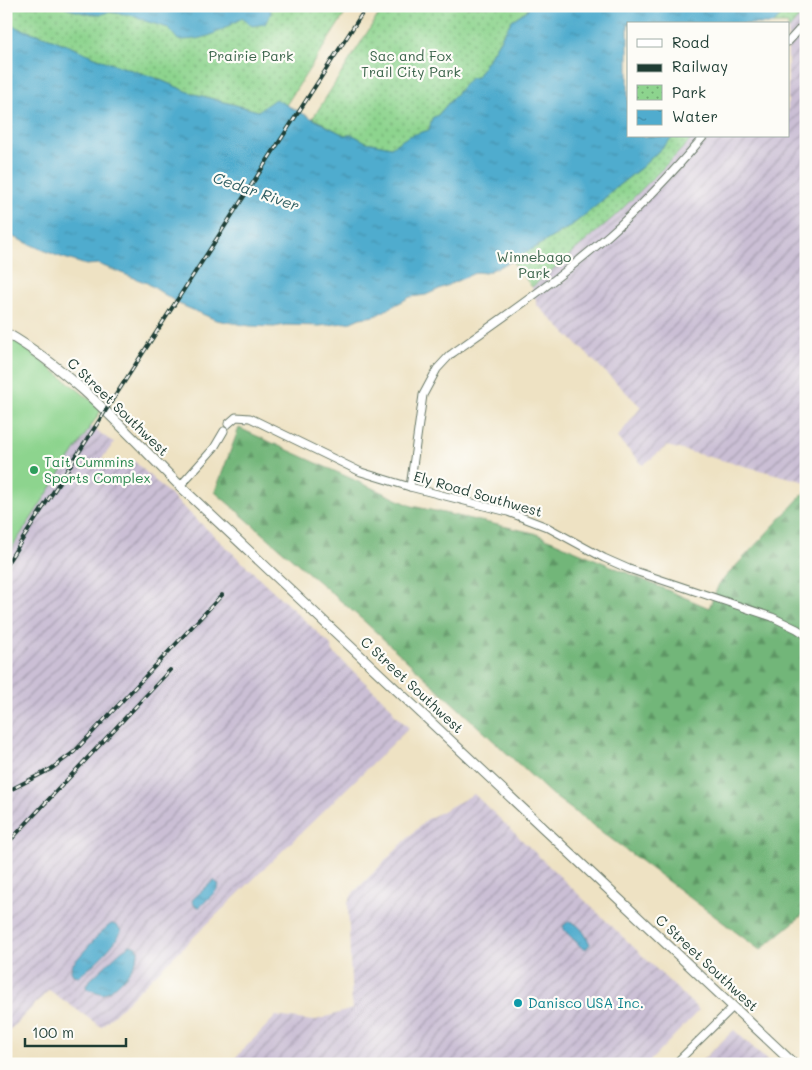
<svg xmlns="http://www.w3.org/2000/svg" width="812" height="1070" font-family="Mali,sans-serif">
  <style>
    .industrial { fill: url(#industrial-furrows) }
    .forest { fill: url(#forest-firs); stroke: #487a56 }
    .park { fill: url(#park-dots); stroke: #568861 }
    .pitch { fill: #8dd48e; stroke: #568861 }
    .water { fill: url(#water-ripples); stroke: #387481 }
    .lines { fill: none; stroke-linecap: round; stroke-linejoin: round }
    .minor-casing { stroke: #677766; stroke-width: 9 }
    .major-casing { stroke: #677766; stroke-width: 11 }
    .minor { stroke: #fff; stroke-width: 7 }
    .major { stroke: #fff; stroke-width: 9 }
    .rail-casing { stroke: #1f3d34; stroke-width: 4 }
    .rail { stroke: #fdfcf7; stroke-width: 2; stroke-dasharray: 5.5; stroke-linecap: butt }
    .leisure-dot { fill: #2e9e5b; stroke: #fdfcf7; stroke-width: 2 }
    .culture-dot { fill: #0f9aa8; stroke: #fdfcf7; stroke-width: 2 }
    .labels { text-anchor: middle; stroke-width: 4.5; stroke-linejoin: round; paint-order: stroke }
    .park-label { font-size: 14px; fill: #3a634a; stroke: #fdfcf7 }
    .street-label { font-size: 14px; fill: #1f3d34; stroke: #fdfcf7 }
    .leisure-label { font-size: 14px; fill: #27864d; stroke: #fdfcf7; text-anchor: start }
    .culture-label { font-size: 14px; fill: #0d838f; stroke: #fdfcf7; text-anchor: start }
    .water-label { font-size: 15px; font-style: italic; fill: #2e5e62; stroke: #fdfcf7 }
  </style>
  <defs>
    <pattern id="industrial-furrows" width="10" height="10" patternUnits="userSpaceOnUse" patternTransform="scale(1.25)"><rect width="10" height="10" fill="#cbbfd5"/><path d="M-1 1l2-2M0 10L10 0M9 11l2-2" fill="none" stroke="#a49cae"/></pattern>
    <pattern id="forest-firs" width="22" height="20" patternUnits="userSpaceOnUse" patternTransform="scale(1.25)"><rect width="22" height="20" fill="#72b679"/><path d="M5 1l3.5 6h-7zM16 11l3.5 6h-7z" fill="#5d9564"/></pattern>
    <pattern id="park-dots" width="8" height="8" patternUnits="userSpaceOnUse" patternTransform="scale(1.25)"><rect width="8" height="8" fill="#8dd48e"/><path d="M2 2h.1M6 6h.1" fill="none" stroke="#73ad75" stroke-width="1.8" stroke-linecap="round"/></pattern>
    <pattern id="water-ripples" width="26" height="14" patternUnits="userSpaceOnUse" patternTransform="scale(1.25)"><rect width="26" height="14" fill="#50acce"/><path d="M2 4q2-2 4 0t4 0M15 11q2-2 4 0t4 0" fill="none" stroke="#428da8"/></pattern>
  </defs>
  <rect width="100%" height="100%" fill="#fdfcf7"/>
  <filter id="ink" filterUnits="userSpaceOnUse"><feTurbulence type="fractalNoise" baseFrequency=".02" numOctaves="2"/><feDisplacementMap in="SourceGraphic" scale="10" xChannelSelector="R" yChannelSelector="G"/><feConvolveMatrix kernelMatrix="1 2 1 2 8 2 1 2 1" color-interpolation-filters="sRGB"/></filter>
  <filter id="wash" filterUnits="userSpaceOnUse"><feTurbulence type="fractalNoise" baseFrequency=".0096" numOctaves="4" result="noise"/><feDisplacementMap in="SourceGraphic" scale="20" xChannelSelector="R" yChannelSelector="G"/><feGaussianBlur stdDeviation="1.12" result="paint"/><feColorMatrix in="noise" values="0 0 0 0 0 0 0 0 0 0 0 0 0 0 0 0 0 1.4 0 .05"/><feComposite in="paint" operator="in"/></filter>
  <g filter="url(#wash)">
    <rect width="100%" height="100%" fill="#eee2c3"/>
    <g class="industrial">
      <polygon points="806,9 806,482 667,446 643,465 617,438 641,407 537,305 532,287 616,215 695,136 788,136 788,30"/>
      <polygon points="90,426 114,443 100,461 109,470 114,464 119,468 124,464 128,467 134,461 330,644 333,652 392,708 394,714 409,728 101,1027 49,990 6,1034 6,557"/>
      <polygon points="474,794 699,1010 647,1064 240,1064 235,1058 276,1016 313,1021 352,1009 348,903 353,893 426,820"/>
      <polygon points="734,1030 771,1064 698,1064"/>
    </g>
    <polygon class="forest" points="239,428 412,506 534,533 709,608 719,584 806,491 806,912 760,950 551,794 364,621 215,492"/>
    <g class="park">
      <polygon points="6,6 350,6 286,105 275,100 258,111 191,93 153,77 107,62 52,39 6,24"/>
      <polygon points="384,6 530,6 526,11 512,20 477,77 462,87 438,115 432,118 429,130 399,142 391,147 366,142 353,135 344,135 313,118"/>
      <polygon points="786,6 806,6 806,9 788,30 788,24 773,24 784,12"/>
      <polygon points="674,136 695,136 616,215 532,287 512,261 571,226 596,206 619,185 642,167"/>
    </g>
    <polygon class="pitch" points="6,333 102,409 6,557"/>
    <g class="water">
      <path d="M64,6h206l1,7 -6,11 -13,2 -10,-8c-25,15 -34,22 -64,22l-10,-12 -23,-7 -9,-5 -28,-4 -8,3 -12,-1 -20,-5z"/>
      <polygon points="530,6 786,6 784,12 773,24 628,24 628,136 673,137 642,167 619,185 596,206 571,226 512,261 485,273 477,272 426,295 410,297 375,316 360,318 351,322 320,326 285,325 274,327 250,326 216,320 179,304 147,283 98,264 86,265 55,255 6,234 6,24 52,39 107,62 153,77 191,93 258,111 275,99 344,135 353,135 366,142 391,147 409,136 429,130 432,118 438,115 470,78 477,77 512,20 526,11"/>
      <polygon points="213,881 215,881 219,885 217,890 200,907 195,906 192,901 193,899"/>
      <path d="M569,921c11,3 16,13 21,23l-3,4 -4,1 -18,-18 -2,-5z"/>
      <path d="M111,924c4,0 9,3 10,8 -7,14 -29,35 -42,44l-6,-1 -2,-4 1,-6 28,-32z"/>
      <path d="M130,945l7,2c7,14 -21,42 -34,47l-16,-5 -1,-3 2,-4 33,-31z"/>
    </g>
  </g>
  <g filter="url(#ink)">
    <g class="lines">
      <defs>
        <g id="minor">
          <polyline points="788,42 806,22"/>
          <polyline points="228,424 236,417 250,418 361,472 410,487 508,512 547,527 604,558 629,569 772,617 797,629 806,635"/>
          <polyline points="180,486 214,448 224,431"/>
          <path d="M410,487l13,-92 14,-26 13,-14c54,-38 109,-76 159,-120 34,-30 65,-64 95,-99"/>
          <polyline points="675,1064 733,1007"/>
        </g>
        <path id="major" d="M6,333c67,38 120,99 174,153l614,578"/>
      </defs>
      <use href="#minor" class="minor-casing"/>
      <use href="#major" class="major-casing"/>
      <use href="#minor" class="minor"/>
      <use href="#major" class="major"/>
      <defs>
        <g id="rail">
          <polyline points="6,565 367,6"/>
          <polyline points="6,792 51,769 74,752 222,595"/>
          <polyline points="6,845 170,670"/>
        </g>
      </defs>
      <use href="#rail" class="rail-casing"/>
      <use href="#rail" class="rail"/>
    </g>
  </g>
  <circle class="leisure-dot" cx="34" cy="470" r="5"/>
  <circle class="culture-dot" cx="518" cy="1003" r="5"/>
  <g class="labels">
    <g class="park-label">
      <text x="251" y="61">Prairie Park</text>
      <text x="411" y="61">Sac and Fox<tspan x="411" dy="16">Trail City Park</tspan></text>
      <text x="534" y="262">Winnebago<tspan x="534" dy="16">Park</tspan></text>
    </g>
    <g class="street-label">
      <text transform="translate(118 407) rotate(44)" y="5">C Street Southwest</text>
      <text transform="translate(478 494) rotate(16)" y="5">Ely Road Southwest</text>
      <text transform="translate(412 685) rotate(43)" y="5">C Street Southwest</text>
      <text transform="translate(707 963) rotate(43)" y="5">C Street Southwest</text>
    </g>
    <g class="leisure-label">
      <text x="44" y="467">Tait Cummins<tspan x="44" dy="16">Sports Complex</tspan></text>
    </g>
    <g class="culture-label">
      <text x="528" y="1008">Danisco USA Inc.</text>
    </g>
    <g class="water-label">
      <text transform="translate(256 192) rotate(19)" y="5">Cedar River</text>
    </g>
  </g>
  <rect width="812" height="1070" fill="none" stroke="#fdfcf7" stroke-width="25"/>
  <rect x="627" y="22" width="162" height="115" fill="#fdfcf7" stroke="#a4b0a9"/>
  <rect x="637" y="39" width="25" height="8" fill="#ffffff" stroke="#a4b0a9"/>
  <text x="672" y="48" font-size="15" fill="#1f3d34">Road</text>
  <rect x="637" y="64" width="25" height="8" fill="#1f3d34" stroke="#a4b0a9"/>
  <text x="672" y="72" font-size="15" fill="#1f3d34">Railway</text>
  <rect x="637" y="85" width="25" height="15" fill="url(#park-dots)" stroke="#a4b0a9"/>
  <text x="672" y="98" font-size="15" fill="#1f3d34">Park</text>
  <rect x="637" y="110" width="25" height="15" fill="url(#water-ripples)" stroke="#a4b0a9"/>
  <text x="672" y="122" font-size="15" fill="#1f3d34">Water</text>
  <path d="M25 1038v8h101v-8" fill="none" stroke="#1f3d34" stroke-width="2.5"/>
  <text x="32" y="1038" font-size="15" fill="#1f3d34" stroke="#fdfcf7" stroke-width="4" paint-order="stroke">100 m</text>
</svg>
